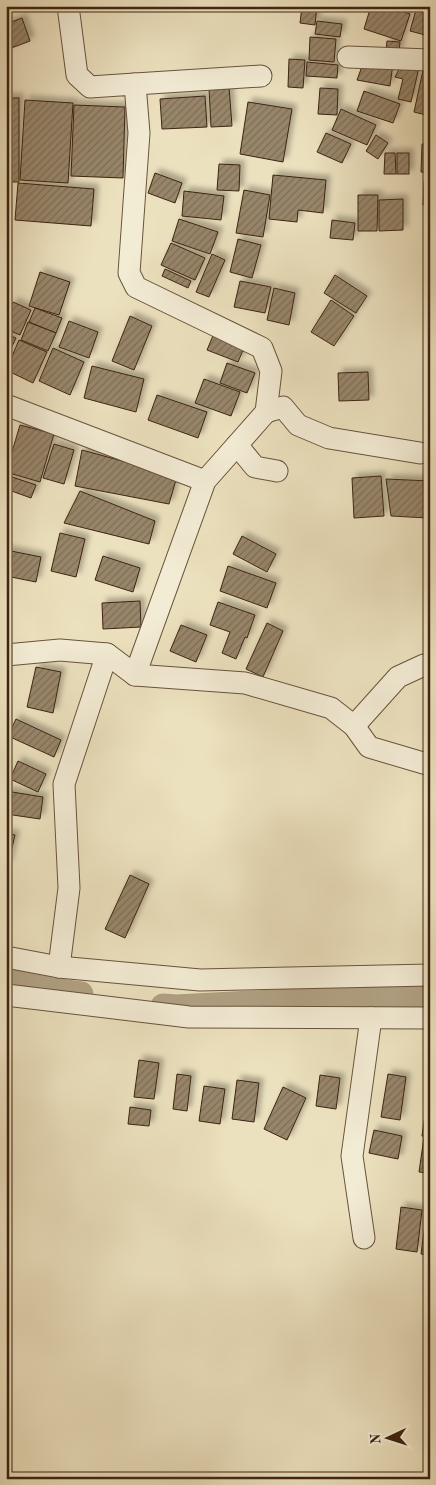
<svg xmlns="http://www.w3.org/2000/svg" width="436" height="1485" font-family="'Old Standard TT',serif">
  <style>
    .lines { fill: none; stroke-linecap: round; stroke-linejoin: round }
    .canal { stroke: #b0a183; stroke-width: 25 }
    .building { fill: url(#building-hatch); stroke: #3d2411; filter: url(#shadow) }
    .street-casing { stroke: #69533c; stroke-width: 23 }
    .street { stroke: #f3ecd5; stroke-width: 21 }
  </style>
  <defs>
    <pattern id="building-hatch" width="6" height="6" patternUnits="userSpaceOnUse" patternTransform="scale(1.25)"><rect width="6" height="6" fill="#98866b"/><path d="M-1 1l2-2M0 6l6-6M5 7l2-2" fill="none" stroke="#7d6d57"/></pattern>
    <filter id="shadow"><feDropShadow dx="4.5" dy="-4.5" stdDeviation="2.5" flood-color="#0004"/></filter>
  </defs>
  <rect width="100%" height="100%" fill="#ece1be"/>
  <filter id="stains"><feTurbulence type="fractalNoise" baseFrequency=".004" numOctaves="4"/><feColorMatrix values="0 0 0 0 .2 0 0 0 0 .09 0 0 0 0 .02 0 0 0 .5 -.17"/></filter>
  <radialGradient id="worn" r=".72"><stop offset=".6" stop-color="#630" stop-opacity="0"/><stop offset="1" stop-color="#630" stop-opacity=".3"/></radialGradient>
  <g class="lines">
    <g class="canal">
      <polyline points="6,980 52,990 81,994"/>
      <polyline points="163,1006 176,1007 328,999 430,998"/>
    </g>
  </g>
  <g class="building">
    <polygon points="302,6 317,6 315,25 300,23"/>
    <polygon points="371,6 386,6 410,14 401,41 364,29"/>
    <polygon points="416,10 430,14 429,36 410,31"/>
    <polygon points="22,18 30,41 6,50 6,24"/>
    <polygon points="317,21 342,24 340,37 315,34"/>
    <polygon points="310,37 336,39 334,62 309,60"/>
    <polygon points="387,41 400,42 399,52 386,51"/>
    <polygon points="289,59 305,60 303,88 288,87"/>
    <polygon points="364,61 393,63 390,86 357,80"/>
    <polygon points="307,62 338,65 337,78 306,76"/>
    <polygon points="402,63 420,63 411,102 398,99 403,79 395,77"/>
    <polygon points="423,70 430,72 430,116 414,112"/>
    <polygon points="229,87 232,126 211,127 209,88"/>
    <polygon points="320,88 338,89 337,115 318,114"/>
    <polygon points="364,91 400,104 393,123 357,111"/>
    <polygon points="205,96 207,127 162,129 160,99"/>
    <rect x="6" y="98" width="13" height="84"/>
    <polygon points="25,100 73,103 68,183 20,180"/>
    <polygon points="248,102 292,109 283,162 240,154"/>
    <polygon points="74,105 125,107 123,178 71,176"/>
    <polygon points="341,109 376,125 367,145 332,130"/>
    <polygon points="326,133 351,144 342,163 317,152"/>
    <polygon points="376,135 388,143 378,159 366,151"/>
    <polygon points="422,144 430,144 430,173 421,172"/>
    <polygon points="385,153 395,153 396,174 384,174"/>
    <rect x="397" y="153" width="12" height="21"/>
    <polygon points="219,164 240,165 239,191 217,190"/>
    <polygon points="155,173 182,183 175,203 148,193"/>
    <polygon points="273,175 326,180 323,213 298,210 297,222 269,219"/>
    <polygon points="424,181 430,182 430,205 423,205"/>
    <polygon points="18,183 94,189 91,226 15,220"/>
    <polygon points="244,190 270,195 263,237 236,233"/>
    <polygon points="184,191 224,196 221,220 182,216"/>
    <polygon points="358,195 378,195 377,231 358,231"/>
    <polygon points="403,199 403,230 379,231 379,200"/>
    <polygon points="179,219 218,232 210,254 172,241"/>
    <polygon points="332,220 355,223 353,240 330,238"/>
    <polygon points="238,239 261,245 252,278 230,272"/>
    <polygon points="171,243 205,258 195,280 161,265"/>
    <polygon points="212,254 225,260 209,297 196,292"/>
    <polygon points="165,269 191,281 188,288 162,276"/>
    <polygon points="40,272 70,282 59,315 29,306"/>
    <polygon points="335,275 367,296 356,313 324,293"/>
    <polygon points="240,281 271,287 265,313 234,307"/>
    <polygon points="274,288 295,293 289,325 267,320"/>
    <polygon points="331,300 354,316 334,346 311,332"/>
    <polygon points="13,302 31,310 20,335 6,329 6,317"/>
    <polygon points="35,308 62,318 56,333 29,322"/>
    <polygon points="130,316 152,326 134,370 112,361"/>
    <polygon points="69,321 98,332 89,358 59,347"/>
    <polygon points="28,322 56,333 48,351 21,340"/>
    <polygon points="215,331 246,343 238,362 207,350"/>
    <polygon points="6,334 16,338 6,359"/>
    <polygon points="19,340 47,352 33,383 6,370"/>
    <polygon points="53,348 84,362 70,395 39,381"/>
    <polygon points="227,363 255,373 247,393 220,383"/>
    <polygon points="92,366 144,379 136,412 84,398"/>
    <polygon points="368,372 369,400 339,401 338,373"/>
    <polygon points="204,379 240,392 231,416 195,403"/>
    <polygon points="157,395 207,412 198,438 148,420"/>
    <polygon points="20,425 54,434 40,482 6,472"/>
    <polygon points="54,444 74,450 64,484 43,478"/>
    <polygon points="82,450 177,476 169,504 75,486"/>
    <polygon points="6,475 36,485 31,498 6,489"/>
    <polygon points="381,476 384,516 354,518 352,478"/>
    <polygon points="386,479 430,481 428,518 391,516"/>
    <polygon points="80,491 155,521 149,544 64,523"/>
    <polygon points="60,533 85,539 76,577 51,571"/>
    <polygon points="242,536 276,554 267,572 233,554"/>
    <polygon points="6,550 41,557 36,582 6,576"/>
    <polygon points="103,556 140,568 133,592 95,580"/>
    <polygon points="228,566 276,583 267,608 220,591"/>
    <polygon points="140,601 141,627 103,629 102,603"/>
    <polygon points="218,602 255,615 247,638 245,637 236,659 222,653 230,632 210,625"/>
    <polygon points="267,623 283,631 263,677 246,669"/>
    <polygon points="181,625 207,635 196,662 170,651"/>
    <polygon points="36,667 61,672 53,713 27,707"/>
    <polygon points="16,719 61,740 54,757 8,736"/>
    <polygon points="18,761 46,774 38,792 10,779"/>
    <polygon points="6,791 43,797 40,819 6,814"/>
    <polygon points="6,833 15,835 8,865 6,865"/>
    <polygon points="130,875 149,884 125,938 105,929"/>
    <polygon points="139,1060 159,1063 154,1099 134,1097"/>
    <polygon points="177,1074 191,1076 187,1111 173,1109"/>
    <polygon points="388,1074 406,1077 400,1120 381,1117"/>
    <polygon points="320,1075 340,1078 336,1109 316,1106"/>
    <polygon points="237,1080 259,1083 254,1122 232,1119"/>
    <polygon points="204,1086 225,1089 220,1124 199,1121"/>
    <polygon points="283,1087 306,1098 287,1140 264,1129"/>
    <polygon points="428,1092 430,1092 430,1137 422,1136"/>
    <polygon points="130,1107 151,1110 149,1126 128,1124"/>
    <polygon points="374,1130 402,1136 398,1159 369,1153"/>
    <polygon points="424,1137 430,1138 430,1173 419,1172"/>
    <polygon points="401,1207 422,1210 417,1252 396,1249"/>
    <polygon points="427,1209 430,1209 430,1255 421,1254"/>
  </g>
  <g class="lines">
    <defs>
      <g id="street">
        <polyline points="68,6 77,75 90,87 135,84 139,133 129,273 136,287 262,348 271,371 266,412 205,481 135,675"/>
        <polyline points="348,57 430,60"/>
        <polyline points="135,84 261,76"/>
        <polyline points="6,405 205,481"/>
        <polyline points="266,412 283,407 298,425 329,438 420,453"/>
        <polyline points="237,445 255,467 277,471"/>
        <polyline points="6,655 60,650 107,654 135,675 245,683 331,708 354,726 369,747 430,765"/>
        <polyline points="354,726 398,677 424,665"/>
        <polyline points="6,957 59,967 200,980 430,975"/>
        <polyline points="59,967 69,888 64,784 107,654"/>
        <polyline points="6,995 189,1017 430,1018"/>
        <polyline points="364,1238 352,1156 371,1018"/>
      </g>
    </defs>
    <use href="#street" class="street-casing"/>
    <use href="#street" class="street"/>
  </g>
  <rect width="436" height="1485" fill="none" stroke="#ece1be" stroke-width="25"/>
  <rect x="8" y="8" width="421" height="1470" fill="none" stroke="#3d2411" stroke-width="2.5"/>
  <rect x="12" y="12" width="411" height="1460" fill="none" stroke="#3d2411"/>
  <g transform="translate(388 1438) rotate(266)" stroke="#f3ecd5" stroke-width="4" paint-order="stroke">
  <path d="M0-4L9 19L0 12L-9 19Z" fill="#3d2411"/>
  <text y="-8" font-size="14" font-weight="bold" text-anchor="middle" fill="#3d2411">N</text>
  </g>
  <rect width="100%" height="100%" filter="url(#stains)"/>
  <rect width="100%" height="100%" fill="url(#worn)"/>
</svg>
